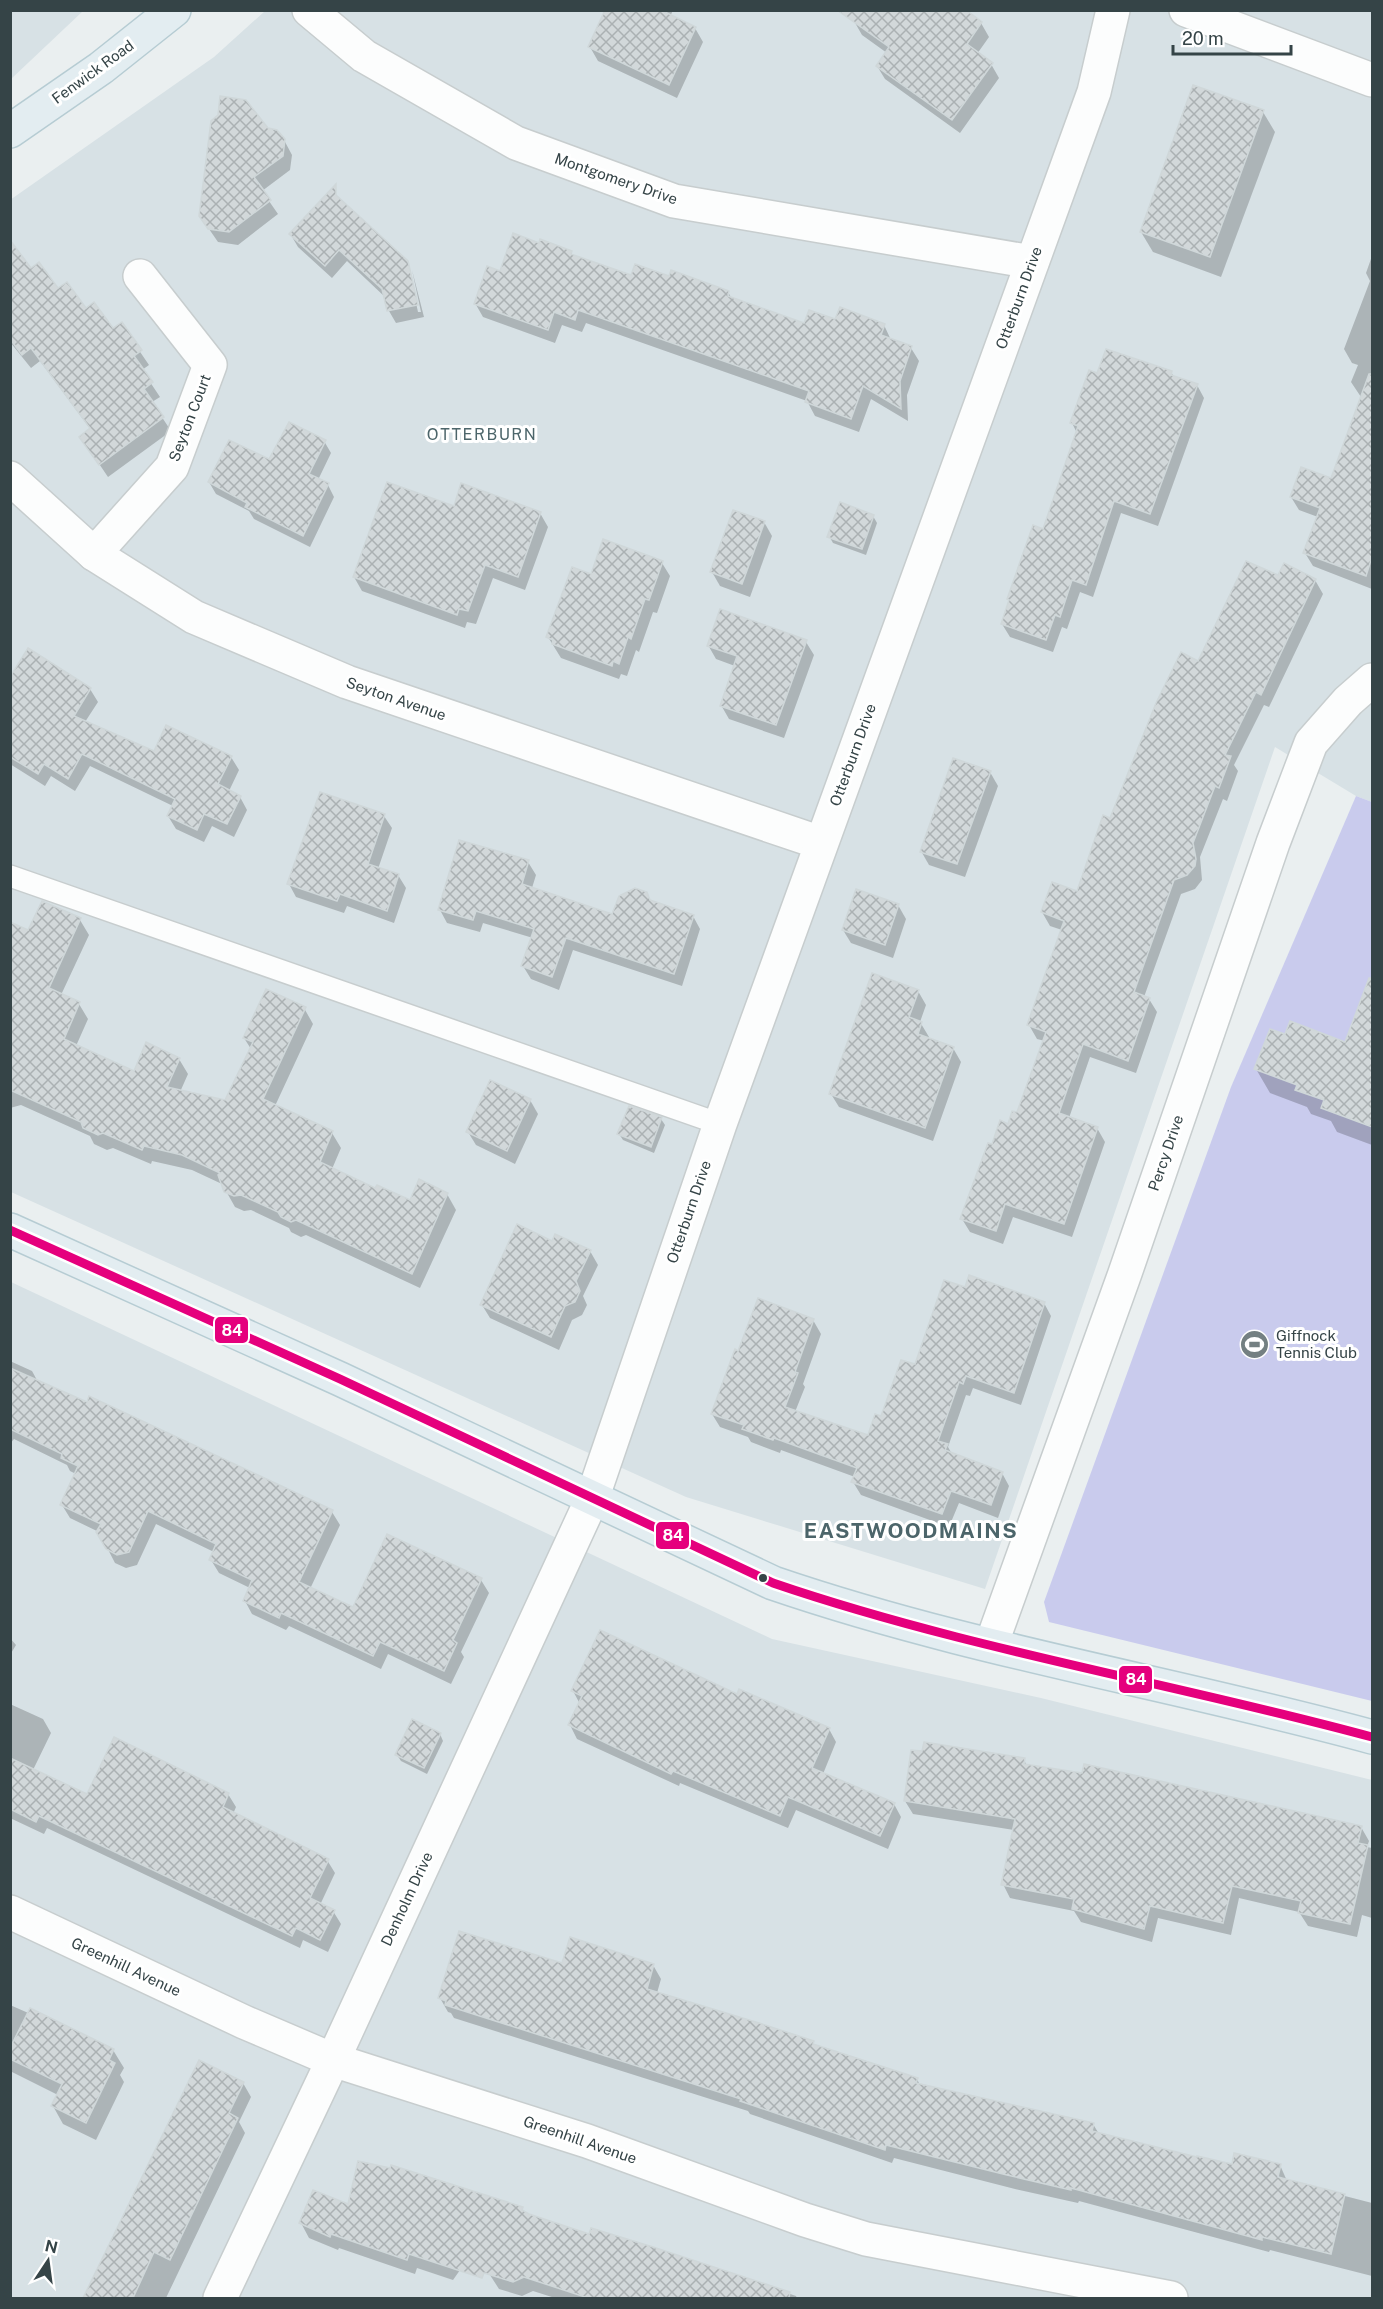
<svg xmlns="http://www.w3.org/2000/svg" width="1383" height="2309" font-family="'Public Sans',sans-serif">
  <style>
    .residential { fill: #d7e1e5 }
    .park { fill: #c9cbed }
    .shadow { fill: #0003 }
    .building { fill: url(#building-cross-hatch); stroke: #cfd7d9; stroke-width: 1.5 }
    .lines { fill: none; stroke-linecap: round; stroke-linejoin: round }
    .lane-casing { stroke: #c7cdce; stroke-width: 24 }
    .street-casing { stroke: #c7cdce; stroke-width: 36 }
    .primary-casing { stroke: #b6ccd3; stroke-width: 36 }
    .lane { stroke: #fcfdfd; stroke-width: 21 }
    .street { stroke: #fcfdfd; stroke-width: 33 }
    .primary { stroke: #e3edf1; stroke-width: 33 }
    .bus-1-casing { stroke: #fff; stroke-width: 14 }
    .bus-1 { stroke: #e5007d; stroke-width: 9 }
    .bus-dot { fill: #354447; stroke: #fff; stroke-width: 2 }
    .labels { text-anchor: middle; stroke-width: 6; stroke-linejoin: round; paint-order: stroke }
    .street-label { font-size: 15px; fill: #354447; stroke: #fff }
    .poi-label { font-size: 15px; fill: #354447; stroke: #fff; text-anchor: start }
    .neighbourhood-label { font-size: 16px; letter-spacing: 1.5px; fill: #4c656a; stroke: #fff }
    .district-label { font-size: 21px; font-weight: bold; letter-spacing: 1.5px; fill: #4c656a; stroke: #fff }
    .line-badge { stroke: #fff; stroke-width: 2 }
    .badge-label { font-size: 16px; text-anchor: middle; font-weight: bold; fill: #fff }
  </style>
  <defs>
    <pattern id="building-cross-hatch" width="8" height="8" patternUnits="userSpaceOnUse" patternTransform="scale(1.5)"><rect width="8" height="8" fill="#d2d8da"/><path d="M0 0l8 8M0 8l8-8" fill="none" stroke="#abb1b3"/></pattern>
  </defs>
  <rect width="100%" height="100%" fill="#eaeff0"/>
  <g class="residential">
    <polygon points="11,10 83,10 83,11 11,79"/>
    <polygon points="265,11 1372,11 1372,802 1356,796 1275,747 985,1589 686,1497 11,1192 10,200 214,57"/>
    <polygon points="11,1282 772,1639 1041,1698 1372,1780 1372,2298 11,2298"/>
  </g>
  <polygon class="park" points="1356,796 1372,802 1372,1701 1049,1622 1044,1602 1231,1087"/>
  <g class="shadow">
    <polygon points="607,10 673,10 670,17 695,28 703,42 677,98 598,61 590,47"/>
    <polygon points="854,21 981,23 989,37 977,54 991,64 999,78 960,133 885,79 877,66 887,53 862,35"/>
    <polygon points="1263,112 1275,132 1221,277 1153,252 1141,232"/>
    <polygon points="267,129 284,140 292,155 290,170 262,191 278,214 238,245 218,242 200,216"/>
    <polygon points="291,235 407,262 418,312 421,312 412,270 424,317 396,323 389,311 385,297 347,261 332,278 298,247"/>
    <polygon points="10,243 31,270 113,330 121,324 149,365 142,370 160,397 152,402 171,431 108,477 81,437 91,430 40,361 31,368 10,342"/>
    <polygon points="540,245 571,252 574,257 632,277 670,278 728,292 732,299 805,325 836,321 884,325 891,340 911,348 919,361 907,395 908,421 871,399 859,432 815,416 807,401 586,323 582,332 562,325 555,343 483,317 475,303 501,273"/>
    <polygon points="1372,256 1372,589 1313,566 1305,553 1318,517 1299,510 1291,497 1332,480 1361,397 1351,382 1358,365 1352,363 1344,349 1370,281 1366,273"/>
    <polygon points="1171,372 1174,377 1197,385 1204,398 1158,526 1121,513 1093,597 1080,592 1067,629 1062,627 1053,652 1010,637 1002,624 1044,530 1077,433 1072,423 1098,375"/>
    <polygon points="324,441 331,453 318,480 328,485 334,497 310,547 254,519 249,511 216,494 209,482"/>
    <polygon points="455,508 540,513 548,527 525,590 493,578 476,624 467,622 465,628 362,591 354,577"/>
    <polygon points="873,516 877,523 866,555 833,543 829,536"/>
    <polygon points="764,522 772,536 750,597 720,586 712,572"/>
    <polygon points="662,563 670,576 657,613 653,612 639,652 636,650 627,676 621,674 619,679 561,658 548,637 592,575"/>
    <polygon points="1279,577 1315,580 1323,594 1269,707 1264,705 1234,765 1238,771 1227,801 1223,799 1200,857 1202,880 1195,889 1181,894 1144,997 1149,999 1157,1012 1136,1073 1090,1057 1069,1118 1097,1128 1105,1142 1072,1237 1013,1217 1003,1244 970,1232 962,1219 993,1146 1018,1114 1045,1041 1037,1039 1029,1025 1062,930 1050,926 1042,912 1078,893 1111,819 1199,663"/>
    <polygon points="806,642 814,655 784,738 729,719 721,705 735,666 716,659 708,645"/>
    <polygon points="10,680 90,689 98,702 85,722 154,753 231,757 239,770 229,791 240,797 247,810 234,837 212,826 204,842 176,829 168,816 173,806 90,766 75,791 51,776 45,786 10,764"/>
    <polygon points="990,772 998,786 965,877 929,865 921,851"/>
    <polygon points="384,816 392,828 378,869 398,875 406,888 394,923 347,906 344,913 296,897 289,884"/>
    <polygon points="528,862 536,875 532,888 613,916 650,901 693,916 700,929 682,986 573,950 559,990 531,979 523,966 533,938 483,923 480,932 447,923 440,910"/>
    <polygon points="898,905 906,919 893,958 851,943 843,930"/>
    <polygon points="80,920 89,935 61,995 79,1004 88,1019 76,1046 134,1072 179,1059 188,1074 180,1092 226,1102 251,1049 244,1038 304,1008 313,1024 275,1106 332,1133 341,1148 332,1169 376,1190 410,1202 447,1194 456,1210 420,1288 306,1235 301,1237 291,1232 289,1228 251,1210 244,1211 235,1207 222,1184 192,1170 152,1161 151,1164 113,1148 107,1150 94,1144 90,1136 21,1105 10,1108 10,924 29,932"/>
    <polygon points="918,991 926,1005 920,1022 929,1037 928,1039 953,1048 961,1062 933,1141 839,1107 831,1094"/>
    <polygon points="1350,1033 1372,1042 1372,1145 1337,1132 1331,1121 1311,1114 1307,1107 1270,1093 1256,1069 1286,1036 1346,1044"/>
    <polygon points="530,1100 538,1114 515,1164 476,1145 468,1132"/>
    <polygon points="661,1119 665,1125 654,1153 623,1140 619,1134"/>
    <polygon points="553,1243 590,1251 598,1265 583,1296 587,1305 582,1315 572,1320 559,1350 490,1318 482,1305"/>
    <polygon points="966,1289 1044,1303 1051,1316 1021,1405 973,1388 970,1396 966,1395 948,1447 952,1454 1002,1473 1009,1486 998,1518 959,1503 949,1527 861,1495 853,1482 855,1477 781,1450 780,1453 751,1442 748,1437 720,1427 712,1414 739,1353 813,1320 821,1334 803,1384 805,1387 795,1412 869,1437"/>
    <polygon points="10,1361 32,1371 38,1382 332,1512 340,1525 310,1589 353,1609 481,1580 489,1593 461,1652 464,1657 451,1684 388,1654 381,1669 289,1626 286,1630 252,1614 245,1601 250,1588 219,1573 211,1560 214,1552 156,1524 137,1565 126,1568 115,1563 99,1532 70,1518 62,1505 76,1474 70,1471 67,1465 14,1439 10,1444"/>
    <polygon points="10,1638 16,1645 10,1655"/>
    <polygon points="573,1691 737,1696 829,1729 836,1742 823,1774 894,1804 901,1817 888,1849 796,1810 788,1828 680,1783 679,1786 577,1739 570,1725 580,1704"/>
    <polygon points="10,1704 43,1719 51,1733 33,1770 88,1796 228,1794 236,1807 233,1814 327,1860 335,1873 320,1905 333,1911 341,1924 328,1952 303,1940 300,1948 47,1828 44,1834 10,1818"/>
    <polygon points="440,1734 443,1741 427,1774 401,1761 397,1755"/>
    <polygon points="1024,1760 1027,1766 1361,1827 1369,1841 1367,1847 1372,1848 1372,1918 1362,1915 1357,1937 1308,1926 1299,1912 1239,1898 1231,1935 1158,1918 1152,1942 1081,1922 1074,1911 1010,1898 1003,1884 1014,1830 913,1814 905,1801"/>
    <polygon points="563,1965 653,1965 661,1979 657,1993 813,2043 815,2047 917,2079 920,2085 1093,2124 1099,2134 1233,2166 1280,2165 1287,2181 1372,2203 1372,2276 1270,2250 1269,2252 1079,2201 1078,2203 1015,2189 894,2158 892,2163 750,2114 748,2111 454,2018 451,2013 448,2012 440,1998"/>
    <polygon points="10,2005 113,2050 124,2068 120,2075 124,2082 96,2140 63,2124 53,2106 58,2095 10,2071"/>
    <polygon points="200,2062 243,2083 251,2097 239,2122 245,2133 166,2298 85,2298"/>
    <polygon points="349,2206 522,2208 524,2213 590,2236 703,2264 796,2296 797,2298 555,2298 533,2291 522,2296 499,2289 490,2275 484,2236 453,2280 417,2268 415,2274 339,2248 338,2250 309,2238 301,2223"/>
  </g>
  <g class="building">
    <polygon points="605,10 661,10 696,27 669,85 588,47"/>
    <polygon points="837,10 966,10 982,22 967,44 993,63 952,120 876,66 889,47"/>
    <polygon points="1193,85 1264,110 1210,257 1140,232"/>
    <polygon points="220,96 246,100 268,128 277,130 285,139 283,156 254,177 271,200 229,232 208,229 199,216 211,121 218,115"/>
    <polygon points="336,184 336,195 408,261 418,305 387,311 382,289 339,250 325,266 289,234"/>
    <polygon points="513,233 539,243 540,239 572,251 571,254 631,275 635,264 669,276 671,270 729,291 728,296 804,323 809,310 835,319 840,307 885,324 881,335 912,346 900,381 901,409 863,386 851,419 805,402 809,391 578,310 575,320 554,312 548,330 474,304 487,266 500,271"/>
    <polygon points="10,240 31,268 39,262 58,288 67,282 86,308 94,302 113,328 122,322 142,350 134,356 153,382 144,389 164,417 99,465 79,437 90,428 31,348 22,355 10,339"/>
    <polygon points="1106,349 1172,371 1171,375 1198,384 1150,514 1114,501 1086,585 1072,580 1060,617 1055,615 1046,640 1001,624 1009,600 1007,599 1033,525 1043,529 1078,426 1070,423 1089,370 1097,373"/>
    <polygon points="1369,374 1372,374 1372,557 1366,576 1303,553 1320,508 1290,497 1301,467 1331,478"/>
    <polygon points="289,422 326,440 309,474 329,483 303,536 245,507 247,503 208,482 229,440 269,459"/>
    <polygon points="387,482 454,506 461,483 541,512 518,577 485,565 468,611 459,609 457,615 353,577"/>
    <polygon points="840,502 874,515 862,549 827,537"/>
    <polygon points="733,510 765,521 742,584 710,572"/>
    <polygon points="603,539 663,561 649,600 645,599 631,639 628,637 619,664 613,661 612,666 552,644 553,640 546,637 572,567 591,574"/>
    <polygon points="1246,561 1278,575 1284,563 1316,579 1261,695 1256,692 1225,755 1231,756 1219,788 1215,786 1193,843 1196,859 1195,866 1187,875 1174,880 1134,992 1150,998 1128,1061 1083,1044 1059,1113 1098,1127 1064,1224 1005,1204 996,1231 960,1219 988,1143 992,1144 1000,1120 1008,1124 1012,1111 1017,1112 1046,1032 1027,1025 1064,921 1041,912 1052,882 1077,891 1103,815 1110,818 1156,703 1181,652 1198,661"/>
    <polygon points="720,609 807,640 776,725 720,706 737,656 707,646"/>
    <polygon points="28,648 91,688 74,716 154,751 166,725 232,756 218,784 241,796 227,824 204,814 197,830 167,816 175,799 82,754 68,779 44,764 38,774 10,757 10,677"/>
    <polygon points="953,758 991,771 957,864 920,852"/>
    <polygon points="320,792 385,814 368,864 399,874 387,911 340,894 337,901 287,884"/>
    <polygon points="459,840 529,860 522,884 612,914 619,896 635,888 647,892 650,900 694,915 674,974 566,938 552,977 521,966 534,929 476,911 473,920 438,910"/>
    <polygon points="856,889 899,904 885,945 842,930"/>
    <polygon points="42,901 81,918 49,988 80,1002 64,1039 134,1071 146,1042 180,1058 167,1087 225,1100 253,1042 243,1038 266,989 306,1007 263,1099 333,1131 320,1162 375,1188 377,1185 410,1200 419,1179 448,1193 412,1274 296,1220 291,1222 281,1217 278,1212 241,1195 234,1196 224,1192 218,1175 220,1173 182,1155 144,1146 142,1150 103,1133 98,1135 83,1128 81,1122 10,1090 10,922 28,930"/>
    <polygon points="872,973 919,990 909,1017 922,1022 918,1034 954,1047 925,1128 829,1094"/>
    <polygon points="1369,978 1372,978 1372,1127 1321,1108 1324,1100 1295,1090 1297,1085 1254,1069 1270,1029 1285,1034 1290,1021 1345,1042"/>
    <polygon points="490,1080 531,1099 507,1151 466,1132"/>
    <polygon points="629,1106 662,1117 651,1147 617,1134"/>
    <polygon points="517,1224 552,1241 555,1234 591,1250 576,1281 580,1291 575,1302 565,1306 551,1337 480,1305"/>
    <polygon points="969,1275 1045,1302 1014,1393 966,1376 963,1384 959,1382 938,1441 948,1444 945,1450 1003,1472 991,1505 951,1491 942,1514 851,1482 857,1468 774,1438 773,1440 742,1429 744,1425 711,1414 735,1349 738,1351 758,1298 814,1319 795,1372 798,1373 785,1407 868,1435 875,1414 881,1416 901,1360 915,1364 944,1280 965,1287"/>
    <polygon points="10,1368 87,1402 89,1396 333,1510 299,1582 353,1607 387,1534 482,1578 453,1640 457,1643 444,1671 380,1642 373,1656 281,1613 279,1618 243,1601 252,1580 209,1560 216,1544 148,1511 129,1552 117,1555 106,1549 96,1532 101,1524 60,1505 78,1466 61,1458 62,1454 10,1429"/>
    <polygon points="600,1630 737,1694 739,1689 830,1728 812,1768 895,1803 880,1836 788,1797 780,1816 673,1771 671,1774 568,1725 582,1696 571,1691"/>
    <polygon points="412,1719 441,1733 424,1768 395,1755"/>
    <polygon points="114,1737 229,1793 223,1807 329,1859 310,1898 335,1910 320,1940 296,1928 292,1936 39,1816 36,1822 10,1809 10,1758 87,1794"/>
    <polygon points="924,1742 1025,1758 1024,1764 1082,1773 1084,1764 1362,1826 1358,1843 1368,1845 1350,1924 1298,1913 1301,1901 1232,1886 1223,1923 1150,1906 1144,1929 1072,1909 1074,1899 1001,1885 1015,1819 904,1801 911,1750 922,1751"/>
    <polygon points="459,1931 562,1963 570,1937 654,1964 647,1989 759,2023 814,2041 813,2044 918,2078 916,2083 1094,2123 1092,2131 1197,2157 1197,2156 1232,2164 1234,2153 1281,2164 1278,2177 1345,2194 1331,2254 1262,2237 1262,2240 1071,2188 1071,2190 1007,2175 886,2145 885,2150 740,2101 741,2099 445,2005 446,2001 438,1998"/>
    <polygon points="30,2008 114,2049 109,2060 115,2063 86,2123 51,2106 62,2084 10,2059 10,2048"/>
    <polygon points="199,2060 244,2082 229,2113 238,2118 193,2212 170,2260 154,2252 133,2298 83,2298"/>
    <polygon points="358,2161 390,2168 391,2165 523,2207 522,2210 529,2214 589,2234 591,2228 653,2247 790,2292 789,2298 588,2298 524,2277 513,2282 484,2273 482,2278 409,2254 407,2260 331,2234 330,2237 299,2223 313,2190 348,2204"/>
  </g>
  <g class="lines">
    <defs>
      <polyline id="lane" points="10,876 720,1124"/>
      <g id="street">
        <polyline points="309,10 364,56 516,143 674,201 1032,262"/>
        <polyline points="1186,10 1372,80"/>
        <polyline points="10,478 94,554 194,617 347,682 821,843"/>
        <polyline points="94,554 172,467 210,365 140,276"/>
        <polyline points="991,1645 1124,1276 1273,843 1311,743 1348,701 1372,680"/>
        <polyline points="10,1912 244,2022 333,2060 587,2141 805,2220 866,2239 1171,2298"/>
        <polyline points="220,2298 333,2060 592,1499 720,1124 1094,92 1113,10"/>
      </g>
      <g id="primary">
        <polyline points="10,131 101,68 174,10"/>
        <path d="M10,1230l330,149 433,204c196,67 401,100 599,154"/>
      </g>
    </defs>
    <use href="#lane" class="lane-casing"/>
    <use href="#street" class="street-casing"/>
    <use href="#primary" class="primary-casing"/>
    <use href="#lane" class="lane"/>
    <use href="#street" class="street"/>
    <use href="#primary" class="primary"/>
    <defs>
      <path id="bus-1" d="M10,1230l330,149 433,204c196,67 401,100 599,154"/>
    </defs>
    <use href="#bus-1" class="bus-1-casing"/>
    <use href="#bus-1" class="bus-1"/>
  </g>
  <defs>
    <symbol id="stadium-disc" viewBox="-11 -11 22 22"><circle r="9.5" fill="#748082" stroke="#fff"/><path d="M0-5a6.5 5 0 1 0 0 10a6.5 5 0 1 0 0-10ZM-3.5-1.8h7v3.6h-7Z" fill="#fff"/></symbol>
  </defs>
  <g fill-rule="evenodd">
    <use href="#stadium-disc" x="1238" y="1328" width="33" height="33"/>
  </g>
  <circle class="bus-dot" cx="763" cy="1578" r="5"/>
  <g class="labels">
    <g class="street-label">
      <text transform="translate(93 72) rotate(-36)" y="5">Fenwick Road</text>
      <text transform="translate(616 179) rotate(19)" y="5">Montgomery Drive</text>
      <text transform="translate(1019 298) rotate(-70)" y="5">Otterburn Drive</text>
      <text transform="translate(190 418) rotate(-69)" y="5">Seyton Court</text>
      <text transform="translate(396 699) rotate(19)" y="5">Seyton Avenue</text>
      <text transform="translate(853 755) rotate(-70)" y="5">Otterburn Drive</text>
      <text transform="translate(1166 1153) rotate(-71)" y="5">Percy Drive</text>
      <text transform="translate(689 1212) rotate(-71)" y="5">Otterburn Drive</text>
      <text transform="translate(407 1899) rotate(-65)" y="5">Denholm Drive</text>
      <text transform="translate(126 1967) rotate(25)" y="5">Greenhill Avenue</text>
      <text transform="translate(580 2140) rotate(19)" y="5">Greenhill Avenue</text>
    </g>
    <g class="poi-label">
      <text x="1276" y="1341">Giffnock<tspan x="1276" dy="17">Tennis Club</tspan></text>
    </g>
    <g class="neighbourhood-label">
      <text x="482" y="440">OTTERBURN</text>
    </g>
    <g class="district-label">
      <text x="911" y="1538">EASTWOODMAINS</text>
    </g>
  </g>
  <g class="line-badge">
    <rect x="214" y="1316" width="35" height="28" rx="6" fill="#e5007d"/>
    <rect x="655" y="1521" width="35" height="29" rx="6" fill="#e5007d"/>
    <rect x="1118" y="1665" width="35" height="29" rx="6" fill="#e5007d"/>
  </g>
  <g class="badge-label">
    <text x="232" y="1336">84</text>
    <text x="673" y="1541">84</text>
    <text x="1136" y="1685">84</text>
  </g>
  <rect width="1383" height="2309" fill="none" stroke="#354447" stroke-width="24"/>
  <g transform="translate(48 2261) rotate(13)" stroke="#ffffff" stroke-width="4.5" paint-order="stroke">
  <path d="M0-4.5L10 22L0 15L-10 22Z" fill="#354447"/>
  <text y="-9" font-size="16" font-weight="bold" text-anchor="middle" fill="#354447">N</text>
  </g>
  <path d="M1173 45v9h118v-9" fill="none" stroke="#354447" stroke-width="3"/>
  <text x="1182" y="45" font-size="18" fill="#354447" stroke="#ffffff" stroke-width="4.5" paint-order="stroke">20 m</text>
</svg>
